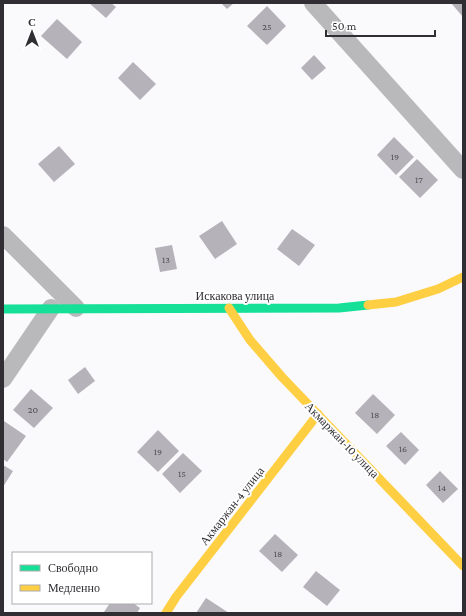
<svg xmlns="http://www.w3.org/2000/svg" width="466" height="616" font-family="'Crimson Pro',serif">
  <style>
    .building { fill: #b5b2ba }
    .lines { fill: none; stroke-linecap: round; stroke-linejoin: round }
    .street { stroke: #b9b8bb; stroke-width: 18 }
    .fast { stroke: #16e098; stroke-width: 9 }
    .slow { stroke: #ffcf43; stroke-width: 9 }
    .labels { text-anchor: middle; stroke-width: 4; stroke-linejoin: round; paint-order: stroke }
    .number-label { font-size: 10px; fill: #524f55 }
    .street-label { font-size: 12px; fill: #312e33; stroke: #fff }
  </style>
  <rect width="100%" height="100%" fill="#faf9fc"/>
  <g class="building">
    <polygon points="89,3 111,3 116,7 106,18"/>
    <polygon points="221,3 234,3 227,9"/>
    <polygon points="451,3 463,3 463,17"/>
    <polygon points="267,6 286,26 267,45 247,26"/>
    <polygon points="57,19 82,42 67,59 41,36"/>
    <polygon points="314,55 326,68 312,80 301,68"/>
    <polygon points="133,62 156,84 140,100 118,78"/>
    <polygon points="394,137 414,157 396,175 377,155"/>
    <polygon points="59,146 75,164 54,182 38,164"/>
    <polygon points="417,159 438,180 420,198 399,177"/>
    <polygon points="222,221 237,244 215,259 199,236"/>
    <polygon points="292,229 315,245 299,266 277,249"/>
    <polygon points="172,245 177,269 160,272 155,248"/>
    <polygon points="85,367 95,381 78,394 68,380"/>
    <polygon points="31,389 53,408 34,428 13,410"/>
    <polygon points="373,394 395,415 377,434 355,413"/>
    <polygon points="4,421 26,436 7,462 3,459 3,423"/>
    <polygon points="158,430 179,451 158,472 137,452"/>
    <polygon points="401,432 419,450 405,465 386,446"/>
    <polygon points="183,453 202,471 180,493 162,474"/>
    <polygon points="3,465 13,471 3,487"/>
    <polygon points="440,471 458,489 443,503 426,485"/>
    <polygon points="275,534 298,555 282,572 259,551"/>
    <polygon points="316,571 340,590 327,606 303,587"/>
    <polygon points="206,598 229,613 196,613"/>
    <polygon points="110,603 133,603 140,608 137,613 106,613 104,612"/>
  </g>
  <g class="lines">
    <g class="street">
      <polyline points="313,3 463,170"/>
      <polyline points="3,235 76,308"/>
      <polyline points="3,379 51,308"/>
    </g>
    <polyline class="fast" points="3,309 339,308 368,305"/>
    <g class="slow">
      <polyline points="368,305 396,302 438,289 463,277"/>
      <polyline points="229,308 250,340 282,377 463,566"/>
      <polyline points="166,613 176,597 318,414"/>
    </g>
  </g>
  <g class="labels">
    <g class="number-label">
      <text x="267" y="30">25</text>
      <text x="395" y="160">19</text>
      <text x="419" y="183">17</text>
      <text x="166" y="263">13</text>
      <text x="33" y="413">20</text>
      <text x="375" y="418">18</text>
      <text x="403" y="452">16</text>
      <text x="158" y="455">19</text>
      <text x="182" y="477">15</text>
      <text x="442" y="491">14</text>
      <text x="278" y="557">18</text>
    </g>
    <g class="street-label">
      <text x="235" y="300">Искакова улица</text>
      <text transform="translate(342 440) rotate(46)" y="4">Акмаржан-10 улица</text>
      <text transform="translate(232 506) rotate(-52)" y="4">Акмаржан-4 улица</text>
    </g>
  </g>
  <rect width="466" height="616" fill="none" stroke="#312e33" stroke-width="8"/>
  <rect x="12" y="552" width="140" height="52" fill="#ffffff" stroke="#adabad"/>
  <rect x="20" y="565" width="20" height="6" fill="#16e098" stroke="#adabad"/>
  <text x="48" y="572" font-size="12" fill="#312e33">Свободно</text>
  <rect x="20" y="585" width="20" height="6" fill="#ffcf43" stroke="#adabad"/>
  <text x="48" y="592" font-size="12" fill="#312e33">Медленно</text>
  <g transform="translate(32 32)" stroke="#ffffff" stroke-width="3" paint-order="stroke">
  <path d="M0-3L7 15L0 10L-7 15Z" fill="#312e33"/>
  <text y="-6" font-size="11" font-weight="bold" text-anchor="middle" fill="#312e33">С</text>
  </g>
  <path d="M326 30v6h109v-6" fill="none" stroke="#312e33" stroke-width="2"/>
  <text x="332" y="30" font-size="12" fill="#312e33" stroke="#ffffff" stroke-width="3" paint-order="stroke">50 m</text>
</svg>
